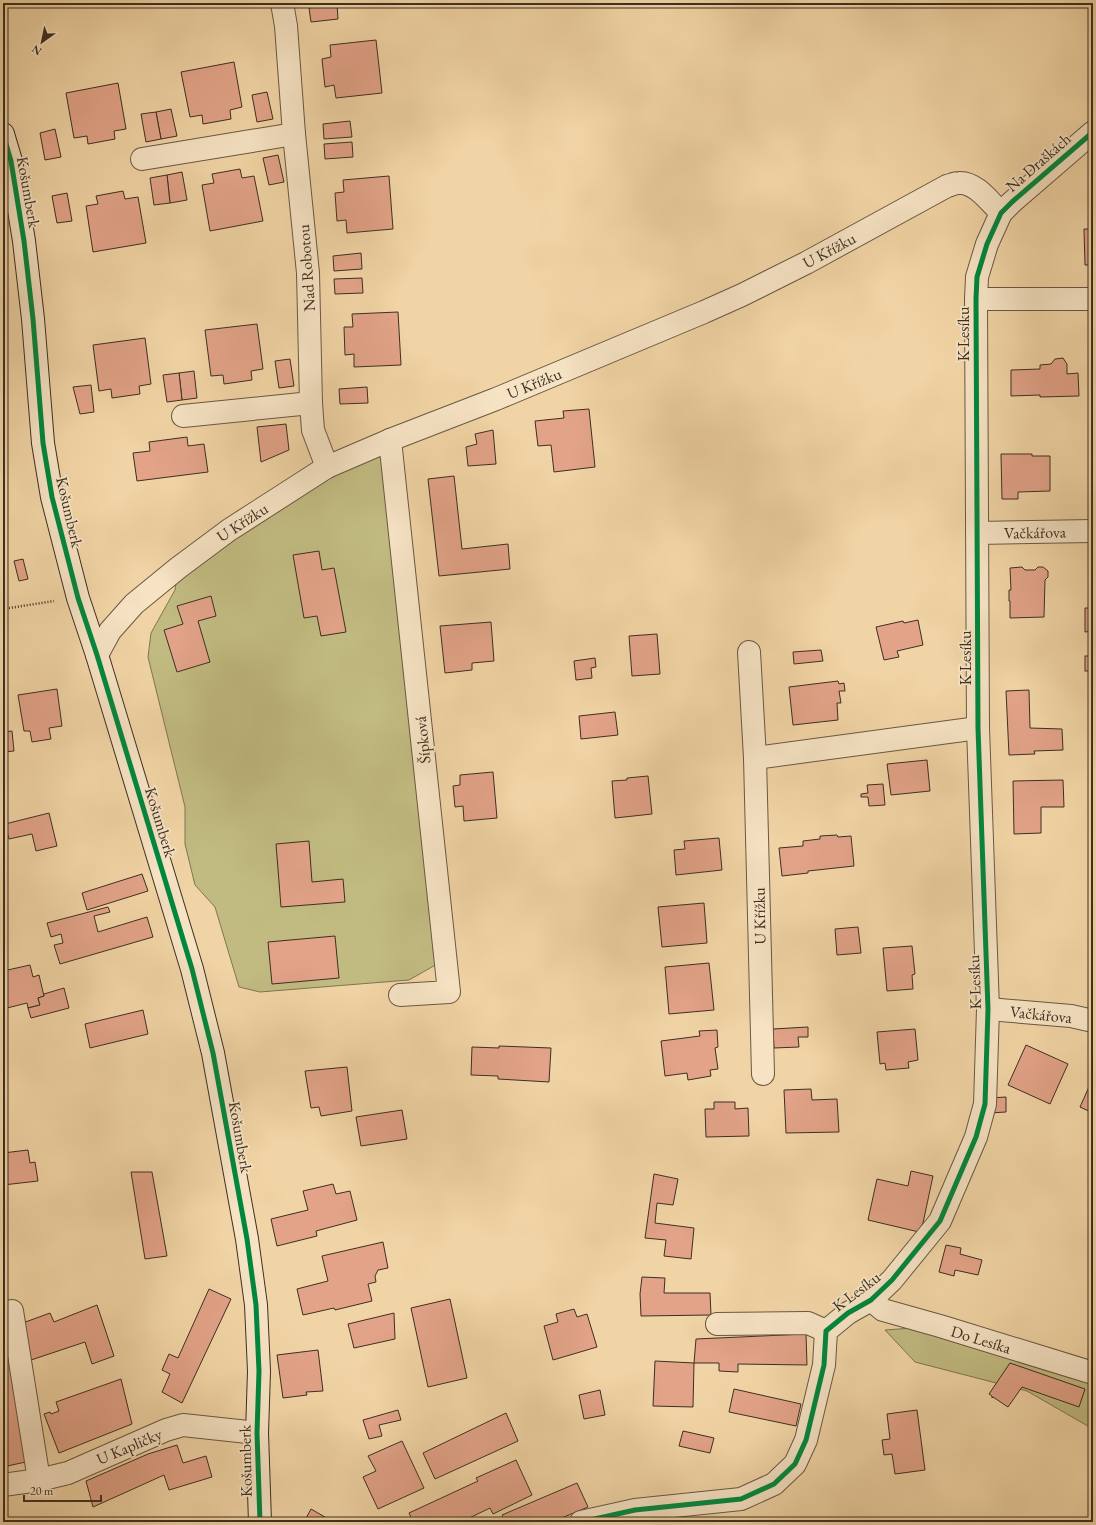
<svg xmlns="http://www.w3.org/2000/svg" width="1096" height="1525" font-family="'EB Garamond',serif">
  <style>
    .green { fill: #c1bb81; stroke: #7f7552 }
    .building { fill: #e2a388; stroke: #3d2f22 }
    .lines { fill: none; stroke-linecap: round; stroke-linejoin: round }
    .street-casing { stroke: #6a5843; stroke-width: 24 }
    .secondary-casing { stroke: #3d2f22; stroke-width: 24 }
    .path { stroke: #3d2f22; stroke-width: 2.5; stroke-dasharray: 1 2; stroke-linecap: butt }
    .street { stroke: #f6e3c4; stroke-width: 22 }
    .secondary { stroke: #f6e3c4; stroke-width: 22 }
    .cycleway-casing { stroke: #f6e3c4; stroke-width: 8 }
    .cycleway { stroke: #00873e; stroke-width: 5 }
    .labels { text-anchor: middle; stroke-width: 3.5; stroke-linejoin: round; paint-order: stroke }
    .street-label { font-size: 16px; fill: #3d2f22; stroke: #f6e3c4 }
  </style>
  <rect width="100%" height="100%" fill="#f1d4a5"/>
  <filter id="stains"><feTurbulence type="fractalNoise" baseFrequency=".005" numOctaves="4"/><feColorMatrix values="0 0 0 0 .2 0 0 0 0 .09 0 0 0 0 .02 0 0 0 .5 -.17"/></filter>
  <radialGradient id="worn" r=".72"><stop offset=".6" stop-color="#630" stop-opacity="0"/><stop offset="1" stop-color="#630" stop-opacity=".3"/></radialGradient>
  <g class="green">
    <polygon points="390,440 446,959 409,980 260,992 239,987 215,907 195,885 185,844 185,807 148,657 151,633 175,590 178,568"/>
    <polygon points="940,1326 1093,1373 1093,1429 1027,1391 915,1362 885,1330"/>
    <polygon points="991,1519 1093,1522 938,1522"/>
  </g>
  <g class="building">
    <polygon points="309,3 337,3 337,4 309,8"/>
    <polygon points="337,4 338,19 311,22 309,8"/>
    <polygon points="376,40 382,93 336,98 334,85 325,87 322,59 331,57 330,45"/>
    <polygon points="234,62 242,107 230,110 231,119 203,124 202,115 190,117 181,72"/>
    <polygon points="118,83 126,129 114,131 115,139 88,144 87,136 74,138 66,93"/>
    <polygon points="267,92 273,119 257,122 252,95"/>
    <polygon points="171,109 177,136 161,139 156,112"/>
    <polygon points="156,112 161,139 146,142 141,114"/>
    <polygon points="350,121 352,137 324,139 323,124"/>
    <polygon points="55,129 61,157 45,160 40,133"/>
    <polygon points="352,142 353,157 325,159 324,144"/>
    <polygon points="278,155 284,182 269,185 263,158"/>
    <polygon points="240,169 242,178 254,176 263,221 210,231 202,185 214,183 212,174"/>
    <polygon points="182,172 187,200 170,203 167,175"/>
    <polygon points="167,175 170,203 154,205 150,178"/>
    <polygon points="389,176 393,229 347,233 346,220 337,221 335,193 344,192 343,180"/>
    <polygon points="123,191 125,199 138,197 146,243 93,252 86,206 98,204 96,196"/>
    <polygon points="67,193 72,221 57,223 52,196"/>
    <polygon points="1084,229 1093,229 1093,265 1085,265"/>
    <polygon points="361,253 362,269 334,271 333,256"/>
    <polygon points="362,278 363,293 335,294 334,279"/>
    <polygon points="398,312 401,365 354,367 354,354 345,355 344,327 353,327 352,314"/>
    <polygon points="257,324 263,369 251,371 252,380 224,384 223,375 211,376 205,330"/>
    <polygon points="145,338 151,384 139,386 140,394 112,398 111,389 99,391 93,345"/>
    <polygon points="1063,358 1067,364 1067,374 1078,373 1079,396 1040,397 1040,395 1011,396 1011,370 1040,369 1040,365 1051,364 1055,359"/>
    <polygon points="290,359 294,386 279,388 275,361"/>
    <polygon points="194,371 197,398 182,400 179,373"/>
    <polygon points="179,373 182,400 167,402 163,375"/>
    <polygon points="91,385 94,412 80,414 73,387"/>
    <polygon points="367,387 368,403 340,404 339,389"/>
    <polygon points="589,409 595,467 554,472 551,445 538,446 535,421 564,418 563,411"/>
    <polygon points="286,424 289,450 261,462 257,427"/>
    <polygon points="493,430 496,464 468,466 466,447 477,444 475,434"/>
    <polygon points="187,437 188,446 204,444 208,472 137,481 133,453 150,451 149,442"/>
    <polygon points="1001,454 1032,454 1032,456 1050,456 1050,491 1018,492 1018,499 1002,499"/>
    <polygon points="454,476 462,549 508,544 510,569 439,576 428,479"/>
    <polygon points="319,551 322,570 334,568 346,632 321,636 317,616 304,618 293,555"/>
    <polygon points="23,559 28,579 19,581 14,561"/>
    <polygon points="1022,567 1025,570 1035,570 1038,567 1043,567 1048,571 1048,577 1045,580 1044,617 1010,618 1010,601 1009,601 1009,590 1011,590 1010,568"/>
    <polygon points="211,596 216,616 198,621 210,662 177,672 164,630 183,624 177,606"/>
    <polygon points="1085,608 1093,608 1093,631 1085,632"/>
    <polygon points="918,620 923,645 897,651 899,657 884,660 876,627 903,621 904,623"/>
    <polygon points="491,622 494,661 472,663 472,670 445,673 440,626"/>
    <polygon points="657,634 660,674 632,676 629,636"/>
    <polygon points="821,650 823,661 794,664 793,652"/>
    <rect x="1085" y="656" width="8" height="15"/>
    <polygon points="595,658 596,667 591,668 592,678 576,680 574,661"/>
    <polygon points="838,681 839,684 844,683 845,691 839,691 841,703 837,703 838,720 793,725 789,687"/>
    <polygon points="57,689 62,726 49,728 51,739 32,742 30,731 24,731 18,695"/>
    <polygon points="1029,690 1030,728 1062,729 1063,750 1034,751 1035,754 1009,755 1006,691"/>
    <polygon points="615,712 618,735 581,739 579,716"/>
    <polygon points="12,731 14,751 3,752 3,732"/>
    <polygon points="927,760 930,791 891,795 887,764"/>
    <polygon points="493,772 497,818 464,821 463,806 455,807 453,786 460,785 460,775"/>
    <polygon points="648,776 652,814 615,818 612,781 627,780 627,778"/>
    <polygon points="1063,780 1064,807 1041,807 1041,833 1014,834 1013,781"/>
    <polygon points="883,784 885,805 869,806 868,797 861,797 861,794 868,793 867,785"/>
    <polygon points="49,813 57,846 36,851 32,834 9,839 5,824"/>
    <polygon points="837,835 838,837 851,836 854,866 808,871 808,873 782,876 779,848 803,846 803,841 820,839 820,836"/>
    <polygon points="719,838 722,870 676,875 674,850 685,849 684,841"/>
    <polygon points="309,841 312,882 343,879 345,902 281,907 276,844"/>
    <polygon points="142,874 148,891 87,910 82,893"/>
    <polygon points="704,903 707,943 662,947 658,907"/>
    <polygon points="108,907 110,912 94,916 98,932 147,917 153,937 60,964 54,945 63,943 61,934 51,937 47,923"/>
    <polygon points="858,927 861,953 837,955 835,929"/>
    <polygon points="335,936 339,978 272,984 268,942"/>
    <polygon points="912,946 915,974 912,975 913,989 887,991 883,948"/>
    <polygon points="709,963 714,1010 669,1014 665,967"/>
    <polygon points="30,965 33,977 39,975 44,996 38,998 40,1005 28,1008 27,1003 3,1009 3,971"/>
    <polygon points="64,988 69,1008 31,1018 28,1008 40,1005 38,998 44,996 44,994"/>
    <polygon points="143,1010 148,1034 90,1048 85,1024"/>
    <polygon points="808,1027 808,1037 798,1037 799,1047 774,1048 773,1029"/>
    <polygon points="915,1029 918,1060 908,1062 909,1068 886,1070 885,1063 880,1064 877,1032"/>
    <polygon points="717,1030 718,1047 715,1048 718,1069 710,1070 711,1076 688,1080 687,1073 665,1076 661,1041 700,1036 699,1031"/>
    <polygon points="1026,1045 1068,1064 1050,1104 1008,1085"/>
    <polygon points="499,1046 551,1048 549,1082 498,1079 498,1076 471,1075 472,1047 499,1048"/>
    <polygon points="347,1067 352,1111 321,1116 319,1107 311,1108 305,1071"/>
    <polygon points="1093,1078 1093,1113 1080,1107"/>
    <polygon points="811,1089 812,1100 837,1099 839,1132 786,1133 784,1090"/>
    <polygon points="1006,1097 1006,1112 989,1113 989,1098"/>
    <polygon points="714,1102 735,1102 735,1109 748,1108 749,1136 706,1137 705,1109 714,1109"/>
    <polygon points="402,1110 407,1139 361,1146 356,1117"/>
    <polygon points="28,1150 30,1163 35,1162 38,1181 3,1185 3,1153"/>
    <polygon points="911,1171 933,1176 923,1223 919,1232 868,1220 877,1179 908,1186"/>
    <polygon points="131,1172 152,1172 167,1256 145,1259"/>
    <polygon points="654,1174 678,1179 673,1205 657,1203 655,1223 694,1228 691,1259 664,1256 666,1240 645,1238"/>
    <polygon points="333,1184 336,1194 350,1191 357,1220 316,1231 317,1236 277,1246 271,1219 308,1210 303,1191"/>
    <polygon points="383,1242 388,1268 378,1270 375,1276 376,1282 368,1284 372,1301 335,1310 334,1308 303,1315 297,1289 328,1281 322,1256"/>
    <polygon points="946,1245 961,1248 960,1254 982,1260 978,1275 955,1270 954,1276 939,1272"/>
    <polygon points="642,1277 665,1278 664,1293 710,1293 711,1315 641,1316 640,1294"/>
    <polygon points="209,1289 231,1299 182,1403 162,1392 170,1374 162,1370 169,1354 178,1358"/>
    <polygon points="450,1299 467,1378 428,1387 411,1308"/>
    <polygon points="97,1305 114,1356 92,1364 85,1342 31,1360 20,1324 50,1313 54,1322"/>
    <polygon points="574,1309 577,1317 587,1314 597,1347 553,1360 544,1326 558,1322 556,1314"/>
    <polygon points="394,1313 395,1339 354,1348 348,1324"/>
    <polygon points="806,1334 807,1365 738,1364 738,1372 719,1371 719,1363 694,1363 696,1339"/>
    <polygon points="5,1335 30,1461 3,1467 3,1336"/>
    <polygon points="318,1350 323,1391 306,1392 307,1395 283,1398 277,1355"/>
    <polygon points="655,1361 694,1363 693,1407 653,1406"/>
    <polygon points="1010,1363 1085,1389 1079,1407 1022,1387 1008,1407 993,1397 992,1398 992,1396 989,1394"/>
    <polygon points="121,1379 132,1424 59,1453 44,1414 50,1412 51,1414 59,1411 56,1402"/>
    <polygon points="734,1389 801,1404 796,1426 729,1412"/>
    <polygon points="600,1390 605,1415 584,1419 579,1395"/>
    <polygon points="398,1410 401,1420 379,1425 382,1436 369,1439 363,1420"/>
    <polygon points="917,1410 925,1470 895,1474 892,1454 884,1455 882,1440 890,1439 887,1414"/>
    <polygon points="506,1413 518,1441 435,1479 423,1453"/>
    <polygon points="683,1431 714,1438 710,1453 679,1446"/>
    <polygon points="402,1441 424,1488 378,1509 363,1477 376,1471 368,1456"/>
    <polygon points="177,1445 183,1463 206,1456 212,1477 169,1490 164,1475 93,1507 86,1481 148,1454"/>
    <polygon points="516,1460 532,1495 493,1514 490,1508 461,1522 413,1522 409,1513 478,1481 476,1478"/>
    <polygon points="577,1483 588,1507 552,1522 505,1522 502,1515"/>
    <polygon points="311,1509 330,1520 329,1522 304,1522"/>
  </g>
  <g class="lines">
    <defs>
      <g id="street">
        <polyline points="282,3 286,26 294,134 308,273 311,403 313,430 327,467"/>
        <polyline points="142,159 294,134"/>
        <polyline points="976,299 1093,299"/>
        <polyline points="183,416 311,403"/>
        <polyline points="390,440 449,992 400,995"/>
        <polyline points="977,533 1093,531"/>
        <polyline points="749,652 755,758 763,1074"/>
        <path d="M97,655l13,-24 24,-27 44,-36 51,-38 98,-63 63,-27 106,-41 208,-87 38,-17 64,-32 141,-77c4,-1 8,-3 12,-3 17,-1 31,19 42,30"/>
        <polyline points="755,758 978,728"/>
        <polyline points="988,1009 1071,1016 1093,1021"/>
        <polyline points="871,1300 883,1310 940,1326 1093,1373"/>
        <polyline points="12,1311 39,1480"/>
        <polyline points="717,1324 808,1323 826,1331"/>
        <polyline points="3,1485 39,1480 68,1473 166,1430 183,1425 257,1433"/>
        <polyline points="581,1522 635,1510 741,1499 774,1484 795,1464 806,1440 824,1365 826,1331 848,1313 871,1300 892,1280 940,1221 976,1137 985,1104 988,1009 978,728 976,299 977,277 987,244 1001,213 1012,202 1093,132"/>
      </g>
      <polyline id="secondary" points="3,134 11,161 24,241 33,319 43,443 52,497 78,598 97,655 192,969 213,1053 247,1239 256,1305 259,1371 257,1433 260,1522"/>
    </defs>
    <use href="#street" class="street-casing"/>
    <use href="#secondary" class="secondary-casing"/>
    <polyline class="path" points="3,609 54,601"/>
    <use href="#street" class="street"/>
    <use href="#secondary" class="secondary"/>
    <defs>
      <g id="cycleway">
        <polyline points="3,134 11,161 24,241 33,319 43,443 52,497 78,598 97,655 192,969 213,1053 247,1239 256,1305 259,1371 257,1433 260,1522"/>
        <polyline points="581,1522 635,1510 741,1499 774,1484 795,1464 806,1440 824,1365 826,1331 848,1313 871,1300 892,1280 940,1221 976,1137 985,1104 988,1009 978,728 976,299 977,277 987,244 1001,213 1012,202 1093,132"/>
      </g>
    </defs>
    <use href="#cycleway" class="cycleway-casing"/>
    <use href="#cycleway" class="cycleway"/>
  </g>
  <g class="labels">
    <g class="street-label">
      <text transform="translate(1038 162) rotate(-41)" y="6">Na Draškách</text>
      <text transform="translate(29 192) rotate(80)" y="6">Košumberk</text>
      <text transform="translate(829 250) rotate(-28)" y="6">U Křížku</text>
      <text transform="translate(306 268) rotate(-94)" y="6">Nad Robotou</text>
      <text transform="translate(963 334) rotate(-90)" y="6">K Lesíku</text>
      <text transform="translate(534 383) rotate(-22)" y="6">U Křížku</text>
      <text transform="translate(70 512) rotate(77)" y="6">Košumberk</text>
      <text transform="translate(242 522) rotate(-33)" y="6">U Křížku</text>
      <text transform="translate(1035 532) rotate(-1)" y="6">Vačkářova</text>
      <text transform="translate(965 658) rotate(-90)" y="6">K Lesíku</text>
      <text transform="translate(422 740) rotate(-96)" y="6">Šípková</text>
      <text transform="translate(161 822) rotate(73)" y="6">Košumberk</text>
      <text transform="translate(759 916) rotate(-91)" y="6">U Křížku</text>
      <text transform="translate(974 982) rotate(-92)" y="6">K Lesíku</text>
      <text transform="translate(1041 1014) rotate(6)" y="6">Vačkářova</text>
      <text transform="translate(241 1137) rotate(80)" y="6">Košumberk</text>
      <text transform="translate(856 1291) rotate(-37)" y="6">K Lesíku</text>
      <text transform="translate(981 1339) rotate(17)" y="6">Do Lesíka</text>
      <text transform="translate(129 1446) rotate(-23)" y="6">U Kapličky</text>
      <text transform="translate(245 1461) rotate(-91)" y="6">Košumberk</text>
    </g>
  </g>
  <rect width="1096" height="1525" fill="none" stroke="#f1d4a5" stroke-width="16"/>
  <rect x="4" y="4" width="1088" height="1517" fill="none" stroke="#3d2f22" stroke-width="2"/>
  <rect x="8" y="8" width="1080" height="1509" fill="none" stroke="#3d2f22"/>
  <g transform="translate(42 42) rotate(213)" stroke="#f6e3c4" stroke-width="3" paint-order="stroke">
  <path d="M0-3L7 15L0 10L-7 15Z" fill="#3d2f22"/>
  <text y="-6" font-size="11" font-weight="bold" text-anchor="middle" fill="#3d2f22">N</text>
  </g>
  <path d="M24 1495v6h77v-6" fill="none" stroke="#3d2f22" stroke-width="2"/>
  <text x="30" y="1495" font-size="12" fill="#3d2f22" stroke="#f6e3c4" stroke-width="3" paint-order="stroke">20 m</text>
  <rect width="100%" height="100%" filter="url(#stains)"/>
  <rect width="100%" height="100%" fill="url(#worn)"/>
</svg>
